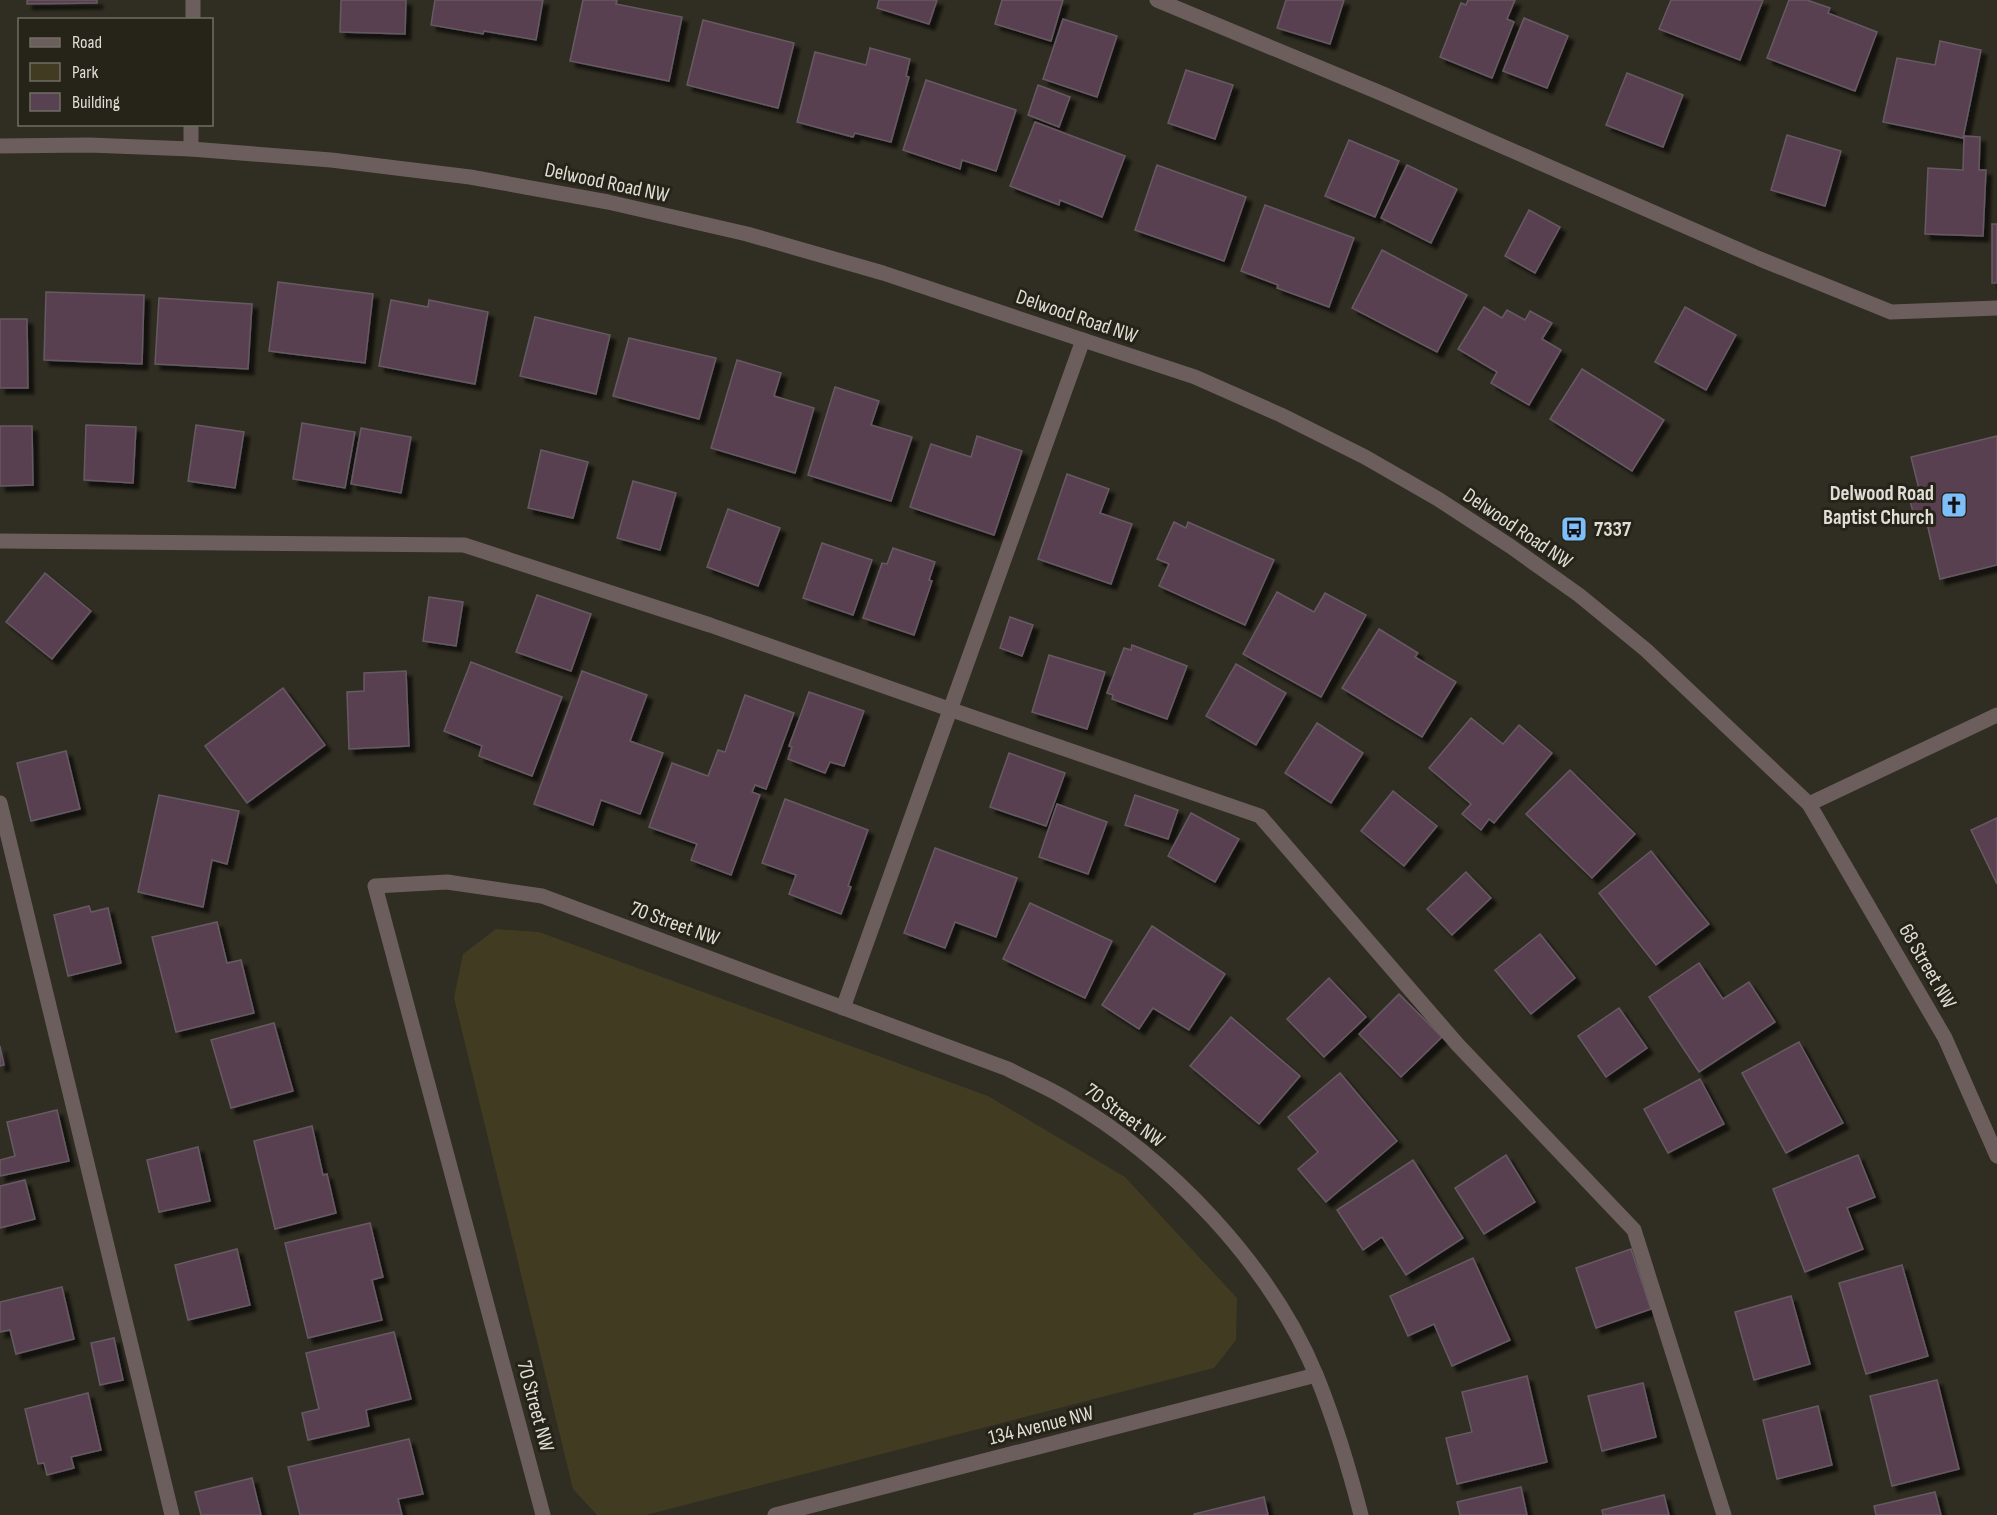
<svg xmlns="http://www.w3.org/2000/svg" width="1997" height="1515" font-family="'Sofia Sans Condensed',sans-serif">
  <style>
    .green { fill: #413b21 }
    .building { fill: #584151; stroke: #665a62; stroke-width: 1.5; filter: url(#shadow) }
    .lines { fill: none; stroke-linecap: round; stroke-linejoin: round }
    .service { stroke: #6c5e5d; stroke-width: 15 }
    .minor { stroke: #6c5e5d; stroke-width: 15 }
    .tertiary { stroke: #6c5e5d; stroke-width: 15 }
    .labels { text-anchor: middle; stroke-width: 6; stroke-linejoin: round; paint-order: stroke }
    .street-label { font-size: 21px; fill: #dfded6; stroke: #262318 }
    .poi-label { font-size: 21px; font-weight: bold; fill: #dfded6; stroke: #262318; text-anchor: end }
  </style>
  <defs>
    <filter id="shadow"><feDropShadow dx="5.5" dy="5.5" stdDeviation="1.5" flood-color="#0009"/></filter>
  </defs>
  <rect width="100%" height="100%" fill="#302d22"/>
  <polygon class="green" points="496,929 539,932 988,1096 1125,1177 1237,1298 1236,1340 1214,1368 646,1515 597,1515 573,1489 454,998 463,954"/>
  <g class="building">
    <polygon points="27,0 97,0 97,3 27,4"/>
    <polygon points="341,0 406,0 405,34 340,32"/>
    <polygon points="435,0 543,0 536,40 484,31 483,34 431,25"/>
    <polygon points="583,0 617,0 616,4 682,17 669,81 570,61"/>
    <polygon points="879,0 937,0 929,24 877,8"/>
    <polygon points="1002,0 1063,0 1051,41 995,24"/>
    <polygon points="1286,0 1344,0 1330,44 1277,28"/>
    <polygon points="1468,0 1515,0 1507,19 1514,22 1492,78 1440,57 1461,3 1466,5"/>
    <polygon points="1671,0 1763,0 1740,60 1659,29"/>
    <polygon points="1789,0 1807,0 1830,8 1828,13 1877,32 1855,91 1767,58"/>
    <polygon points="1524,18 1568,36 1547,88 1503,71"/>
    <polygon points="1063,19 1117,36 1097,97 1043,79"/>
    <polygon points="703,20 794,43 778,108 687,85"/>
    <polygon points="1940,41 1981,50 1963,138 1883,122 1897,58 1935,65"/>
    <polygon points="870,48 910,59 906,76 909,77 891,142 855,133 853,137 797,122 815,52 866,65"/>
    <polygon points="1186,70 1233,85 1215,139 1168,123"/>
    <polygon points="1627,73 1683,95 1663,147 1606,125"/>
    <polygon points="926,80 1016,110 996,171 962,160 960,169 903,150"/>
    <polygon points="1038,85 1070,97 1059,127 1028,115"/>
    <polygon points="1035,122 1125,156 1102,217 1060,200 1059,205 1010,186"/>
    <polygon points="1787,135 1841,151 1825,206 1771,190"/>
    <polygon points="1964,136 1980,137 1979,170 1986,170 1983,236 1925,234 1928,168 1963,170"/>
    <polygon points="1349,140 1399,161 1375,217 1325,196"/>
    <polygon points="1157,165 1246,197 1224,261 1135,230"/>
    <polygon points="1407,165 1457,189 1431,243 1381,218"/>
    <polygon points="1265,205 1354,238 1329,307 1277,288 1278,285 1241,271"/>
    <polygon points="1529,210 1560,227 1535,273 1505,256"/>
    <rect x="1992" y="224" width="5" height="59"/>
    <polygon points="1382,250 1467,295 1437,352 1352,308"/>
    <polygon points="278,282 373,294 365,363 269,351"/>
    <polygon points="46,292 144,295 142,364 44,360"/>
    <polygon points="159,298 252,304 248,369 155,364"/>
    <polygon points="391,300 428,307 429,300 488,312 475,384 379,366"/>
    <polygon points="1484,307 1502,318 1507,310 1525,320 1530,311 1552,323 1542,339 1561,350 1529,405 1491,383 1497,372 1458,349"/>
    <polygon points="1685,307 1736,335 1706,390 1655,362"/>
    <polygon points="535,317 610,335 596,394 520,376"/>
    <polygon points="0,319 27,319 28,388 0,388"/>
    <polygon points="629,338 716,358 699,419 613,396"/>
    <polygon points="737,360 781,373 774,396 814,408 795,473 711,448"/>
    <polygon points="1582,369 1664,420 1632,471 1550,419"/>
    <polygon points="835,387 879,401 871,425 912,437 891,501 808,475"/>
    <polygon points="302,423 355,432 345,488 293,479"/>
    <polygon points="86,425 136,427 133,483 84,480"/>
    <polygon points="196,425 244,432 235,488 188,481"/>
    <polygon points="0,426 32,426 33,485 0,486"/>
    <polygon points="361,428 411,437 401,493 351,484"/>
    <polygon points="977,436 1022,451 994,535 910,507 931,444 971,457"/>
    <polygon points="1997,436 1997,565 1940,579 1925,515 1914,517 1909,496 1920,493 1911,457"/>
    <polygon points="541,450 588,462 573,518 528,508"/>
    <polygon points="1067,474 1109,489 1100,513 1132,524 1111,584 1038,559"/>
    <polygon points="633,481 676,493 660,550 617,538"/>
    <polygon points="728,509 780,528 758,586 707,567"/>
    <polygon points="1174,522 1186,528 1188,522 1274,560 1245,625 1159,586 1169,564 1157,559"/>
    <polygon points="822,543 872,560 853,615 803,598"/>
    <polygon points="893,548 935,562 929,580 932,581 914,635 863,618 882,563 887,564"/>
    <polygon points="45,573 91,611 52,659 6,622"/>
    <polygon points="1277,592 1314,612 1325,593 1366,615 1321,697 1243,654"/>
    <polygon points="537,595 591,614 571,671 516,652"/>
    <polygon points="429,597 463,602 456,646 423,641"/>
    <polygon points="1010,617 1033,625 1022,656 1000,648"/>
    <polygon points="1379,629 1418,653 1415,657 1456,682 1422,737 1342,688"/>
    <polygon points="1132,645 1187,666 1167,719 1112,699 1113,695 1107,693 1124,648 1131,650"/>
    <polygon points="1049,655 1105,672 1087,729 1032,712"/>
    <polygon points="471,662 562,697 532,776 479,756 482,746 444,731"/>
    <polygon points="1236,664 1286,693 1256,745 1206,716"/>
    <polygon points="406,671 409,746 349,749 347,692 364,691 364,673"/>
    <polygon points="582,671 647,695 630,741 663,753 640,814 601,800 593,825 534,804"/>
    <polygon points="283,688 325,745 247,803 205,746"/>
    <polygon points="809,692 864,711 844,766 830,762 825,773 788,759 792,747 789,746"/>
    <polygon points="745,695 794,713 766,789 755,785 752,792 760,795 731,875 691,860 697,844 649,827 672,763 708,776 718,750 725,752"/>
    <polygon points="1471,718 1503,744 1519,725 1552,753 1494,823 1489,819 1481,830 1462,814 1471,804 1429,768"/>
    <polygon points="1317,723 1363,753 1331,803 1285,773"/>
    <polygon points="66,751 80,809 31,821 17,763"/>
    <polygon points="1009,753 1065,773 1046,826 990,807"/>
    <polygon points="1570,770 1635,834 1592,878 1526,814"/>
    <polygon points="1393,791 1437,826 1404,866 1361,831"/>
    <polygon points="159,795 239,811 227,864 212,860 203,907 138,892"/>
    <polygon points="1135,795 1178,810 1168,839 1125,825"/>
    <polygon points="785,799 868,830 848,886 851,887 841,914 789,894 796,875 762,863"/>
    <polygon points="1057,804 1107,822 1088,874 1039,857"/>
    <polygon points="1191,813 1239,839 1215,882 1168,856"/>
    <polygon points="1997,818 1997,884 1971,830"/>
    <polygon points="935,848 1017,878 996,937 955,922 945,948 904,933"/>
    <polygon points="1651,851 1709,924 1656,965 1599,893"/>
    <polygon points="1466,872 1491,898 1452,935 1427,909"/>
    <polygon points="1030,903 1112,941 1085,998 1003,959"/>
    <polygon points="89,906 91,912 108,908 121,963 68,976 54,915"/>
    <polygon points="217,922 227,963 241,960 254,1013 176,1032 152,937"/>
    <polygon points="1152,926 1225,974 1189,1030 1153,1008 1139,1029 1102,1005"/>
    <polygon points="1540,934 1575,978 1531,1014 1495,970"/>
    <polygon points="1699,963 1723,999 1749,982 1775,1022 1699,1072 1649,997"/>
    <polygon points="1329,978 1366,1017 1324,1057 1287,1019"/>
    <polygon points="1399,994 1442,1037 1401,1077 1359,1034"/>
    <polygon points="1619,1008 1647,1048 1606,1077 1578,1036"/>
    <polygon points="1231,1017 1300,1076 1259,1124 1190,1066"/>
    <polygon points="274,1023 293,1091 231,1108 211,1040"/>
    <polygon points="1799,1042 1843,1123 1786,1153 1742,1073"/>
    <polygon points="0,1046 4,1065 0,1066"/>
    <polygon points="1340,1073 1397,1141 1326,1202 1298,1169 1318,1152 1288,1117"/>
    <polygon points="1700,1079 1724,1124 1668,1153 1644,1109"/>
    <polygon points="57,1110 69,1161 0,1176 0,1160 15,1156 7,1122"/>
    <polygon points="312,1126 323,1175 327,1174 336,1213 275,1229 254,1141"/>
    <polygon points="198,1147 210,1201 159,1212 147,1160"/>
    <polygon points="1506,1155 1535,1202 1484,1234 1455,1188"/>
    <polygon points="1858,1155 1875,1197 1847,1208 1863,1249 1805,1272 1773,1189"/>
    <polygon points="1413,1160 1463,1238 1406,1275 1382,1237 1363,1250 1337,1210"/>
    <polygon points="25,1180 35,1219 0,1228 0,1186"/>
    <polygon points="370,1223 383,1277 372,1280 382,1320 308,1338 285,1243"/>
    <polygon points="237,1249 250,1305 188,1320 175,1265"/>
    <polygon points="1631,1249 1651,1309 1596,1328 1576,1268"/>
    <polygon points="1473,1258 1510,1340 1452,1366 1434,1324 1408,1336 1390,1296"/>
    <polygon points="1902,1265 1928,1356 1866,1374 1839,1283"/>
    <polygon points="62,1287 74,1339 16,1354 10,1330 0,1332 0,1302"/>
    <polygon points="1791,1296 1810,1364 1754,1380 1735,1312"/>
    <polygon points="394,1332 411,1399 366,1410 369,1426 308,1440 302,1413 319,1409 306,1353"/>
    <polygon points="114,1338 123,1380 100,1385 91,1343"/>
    <polygon points="1527,1376 1547,1462 1457,1484 1446,1438 1472,1432 1462,1392"/>
    <polygon points="1937,1380 1959,1469 1892,1486 1870,1396"/>
    <polygon points="1643,1383 1656,1437 1602,1451 1588,1396"/>
    <polygon points="88,1393 101,1450 71,1457 74,1468 47,1475 44,1463 38,1464 25,1409"/>
    <polygon points="1818,1406 1832,1465 1777,1479 1763,1420"/>
    <polygon points="409,1439 423,1494 398,1499 402,1515 300,1515 288,1467"/>
    <polygon points="252,1478 261,1515 201,1515 195,1492"/>
    <polygon points="1521,1487 1527,1515 1460,1515 1457,1502"/>
    <polygon points="1935,1492 1941,1515 1876,1515 1874,1506"/>
    <polygon points="1664,1495 1669,1515 1603,1515 1602,1510"/>
    <polygon points="1264,1497 1268,1515 1194,1515 1194,1514"/>
  </g>
  <g class="lines">
    <g class="service">
      <polyline points="1157,0 1383,94 1760,259 1891,312 1997,308"/>
      <polyline points="0,541 464,545 710,625 949,709 1260,816 1458,1045 1634,1230 1724,1515"/>
      <polyline points="0,803 172,1515"/>
      <polyline points="843,1008 1083,340"/>
    </g>
    <g class="minor">
      <polyline points="193,20 193,0"/>
      <polyline points="191,149 191,124"/>
      <path d="M543,1515l-168,-629 72,-4 95,14 466,173c19,10 39,18 57,29 104,60 206,167 252,279 18,45 32,91 44,138"/>
      <polyline points="775,1515 1316,1375"/>
    </g>
    <g class="tertiary">
      <polyline points="0,146 89,145 191,149 331,160 470,177 608,202 747,234 883,273 1083,340 1195,377 1281,415 1365,457 1438,499 1510,546 1579,595 1646,650 1809,804 1945,1038 1997,1156"/>
      <polyline points="1809,804 1997,715"/>
    </g>
  </g>
  <defs>
    <symbol id="church-square" viewBox="-11 -11 22 22"><rect x="-9" y="-9" width="18" height="18" rx="4" fill="#7ebef9" stroke="#262318"/><path d="M-1.2-6h2.4v3.5h3.3v2.4h-3.3V6h-2.4V-.1h-3.3v-2.4h3.3Z" fill="#111"/></symbol>
    <symbol id="bus-square" viewBox="-11 -11 22 22"><rect x="-9" y="-9" width="18" height="18" rx="4" fill="#7ebef9" stroke="#262318"/><path d="M-5-6H5V4H4V6H2V4H-2V6H-4V4H-5ZM-3.5-4V0h7V-4ZM-3.5 1.2v1.5H-2V1.2ZM2 1.2v1.5H3.5V1.2Z" fill="#111"/></symbol>
  </defs>
  <g fill-rule="evenodd">
    <use href="#church-square" x="1939" y="490" width="30" height="30"/>
    <use href="#bus-square" x="1559" y="514" width="30" height="30"/>
  </g>
  <g class="labels">
    <g class="street-label">
      <text transform="translate(607 182) rotate(12)" y="7">Delwood Road NW</text>
      <text transform="translate(1077 316) rotate(19)" y="7">Delwood Road NW</text>
      <text transform="translate(1518 528) rotate(34)" y="7">Delwood Road NW</text>
      <text transform="translate(675 923) rotate(20)" y="7">70 Street NW</text>
      <text transform="translate(1928 966) rotate(60)" y="7">68 Street NW</text>
      <text transform="translate(1125 1115) rotate(36)" y="7">70 Street NW</text>
      <text transform="translate(536 1406) rotate(75)" y="7">70 Street NW</text>
      <text transform="translate(1041 1425) rotate(-14)" y="7">134 Avenue NW</text>
    </g>
    <g class="poi-label">
      <text x="1934" y="500">Delwood Road<tspan x="1934" dy="24">Baptist Church</tspan></text>
      <text x="1594" y="536" text-anchor="start">7337</text>
    </g>
  </g>
  <rect x="18" y="18" width="195" height="108" fill="#262318" stroke="#706e64" stroke-width="1.5"/>
  <rect x="30" y="38" width="30" height="9" fill="#6c5e5d" stroke="#706e64" stroke-width="1.5"/>
  <text x="72" y="48" font-size="18" fill="#dfded6">Road</text>
  <rect x="30" y="63" width="30" height="18" fill="#413b21" stroke="#706e64" stroke-width="1.5"/>
  <text x="72" y="78" font-size="18" fill="#dfded6">Park</text>
  <rect x="30" y="93" width="30" height="18" fill="#584151" stroke="#706e64" stroke-width="1.5"/>
  <text x="72" y="108" font-size="18" fill="#dfded6">Building</text>
</svg>
